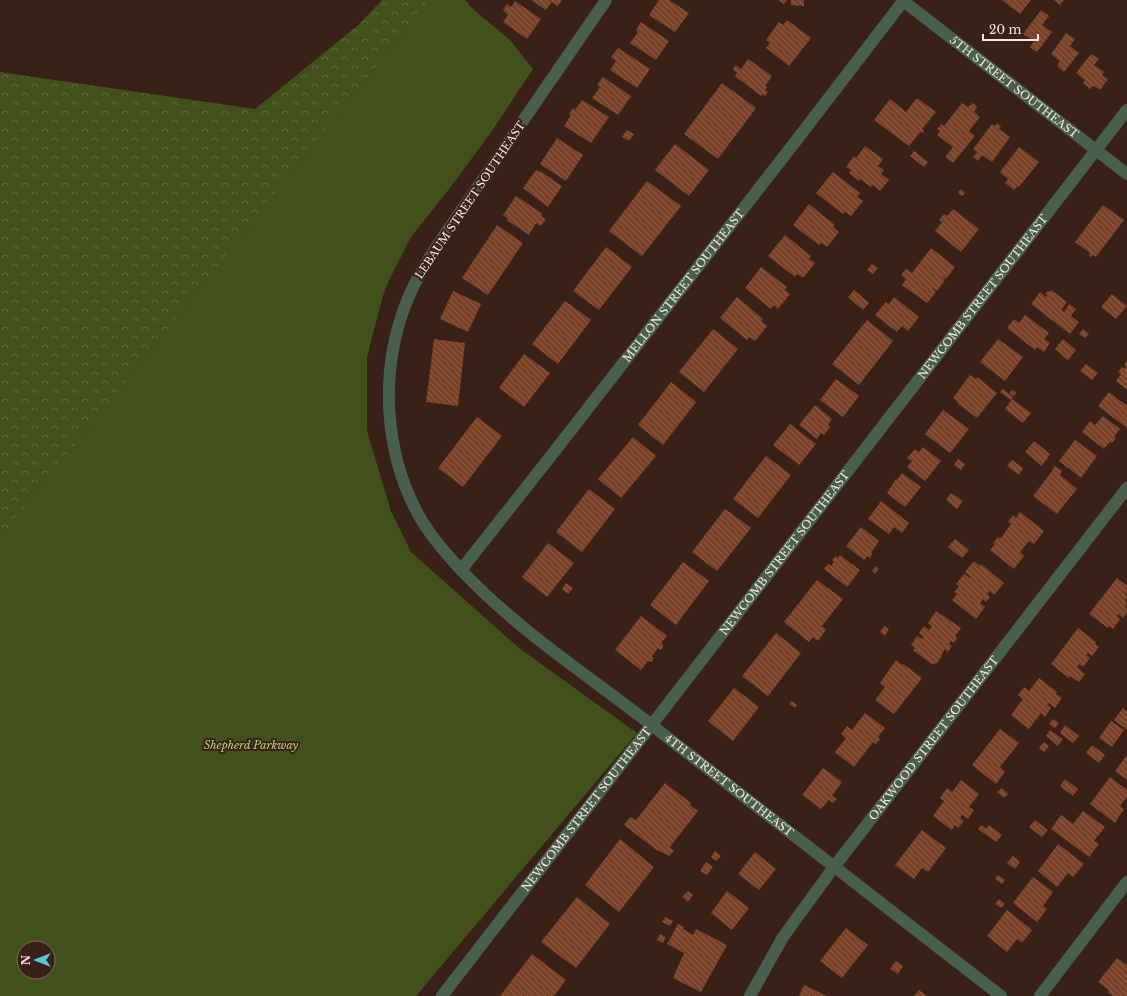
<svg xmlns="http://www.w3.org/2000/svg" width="1127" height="996" font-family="'Libre Baskerville',serif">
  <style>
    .forest { fill: url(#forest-crowns); fill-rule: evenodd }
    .green { fill: #42501b; fill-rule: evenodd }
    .building { fill: url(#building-back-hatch) }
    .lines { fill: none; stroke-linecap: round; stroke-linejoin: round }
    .minor { stroke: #495f4d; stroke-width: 12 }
    .labels { text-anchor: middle; stroke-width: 4; stroke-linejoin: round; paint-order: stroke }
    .street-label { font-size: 11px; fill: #f8e7e0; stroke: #3a2117 }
    .park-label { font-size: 11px; font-style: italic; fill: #b9d37d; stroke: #3a2117 }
  </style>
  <defs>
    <pattern id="forest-crowns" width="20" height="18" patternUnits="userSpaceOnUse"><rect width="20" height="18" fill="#42501b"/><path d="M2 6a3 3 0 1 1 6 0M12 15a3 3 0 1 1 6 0" fill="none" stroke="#5e693c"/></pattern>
    <pattern id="building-back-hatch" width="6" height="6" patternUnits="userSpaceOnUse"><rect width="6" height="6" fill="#794229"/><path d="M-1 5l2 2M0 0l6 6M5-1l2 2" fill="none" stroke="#8d5d48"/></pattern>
  </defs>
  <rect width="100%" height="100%" fill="#3a2117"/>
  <path class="forest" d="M382,0h83l8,9 -63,226 -24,52 -8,22 -12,54 -1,75 99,490 -47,68h-417v-924l255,37 102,-83zM24,948h24v24h-24z"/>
  <path class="green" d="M429,0h33l47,39 24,30 -41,62 -39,53 -42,53 -26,51 -18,68v75l24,80 20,41 108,96 118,85 -221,263h-416v-457zM24,948h24v24h-24z"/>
  <g class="building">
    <polygon points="531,0 562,0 558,6 552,2 546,10"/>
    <polygon points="659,0 669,0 689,13 675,32 649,15"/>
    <polygon points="778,0 787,0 784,4"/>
    <polygon points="791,0 804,0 804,6 791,5"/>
    <polygon points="1002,0 1031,0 1020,14"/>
    <polygon points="1054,0 1064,0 1060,5"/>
    <polygon points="515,1 541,19 527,39 503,22 508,15 503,10 507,4 511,7"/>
    <polygon points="1041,10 1049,16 1042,25 1052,32 1037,52 1030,47 1034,41 1023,34"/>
    <polygon points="787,20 811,38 789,66 766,48 770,43 766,40 779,22 783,25"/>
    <polygon points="641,22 669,41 656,60 630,43 638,32 636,30"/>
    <polygon points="1066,33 1075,39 1070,46 1079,53 1064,72 1057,66 1060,61 1051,54"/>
    <polygon points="618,48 650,69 637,88 610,70 616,61 611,57"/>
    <polygon points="1091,54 1099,59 1094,65 1104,72 1102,75 1108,79 1100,90 1094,86 1093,86 1090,89 1083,83 1085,80 1076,73"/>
    <polygon points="748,59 772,76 765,86 767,87 765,90 768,92 765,96 762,94 761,96 735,76 737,73 733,69 736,65 741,69"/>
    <polygon points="603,77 631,96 618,115 592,98 600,87 597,85"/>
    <polygon points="722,83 756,108 718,159 684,134"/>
    <polygon points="917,98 936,112 922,129 924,131 923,133 920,132 909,146 874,120 890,99 906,112"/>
    <polygon points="582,100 609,117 591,143 564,126 571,115 569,114 573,108 575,110"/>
    <polygon points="962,103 968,107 973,103 977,107 974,112 980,117 969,131 975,136 953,163 945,157 953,147 937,135 940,131 937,129 942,124 944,126"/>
    <polygon points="997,123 1001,126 999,129 1010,137 992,162 982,155 978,161 973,157 977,152 973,149 992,124 995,126"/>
    <polygon points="627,130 634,134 629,141 622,137"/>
    <polygon points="557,138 583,155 566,181 540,164"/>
    <polygon points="675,144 709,170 689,196 655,170"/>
    <polygon points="865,146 883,159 878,166 884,170 881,174 889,180 880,191 873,185 871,187 860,179 859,181 849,173 851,170 846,167 854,156 856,158"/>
    <polygon points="1019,147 1039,162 1019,187 1018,186 1014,190 1005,183 1008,179 1000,172"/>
    <polygon points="914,151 928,162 924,167 910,156"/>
    <polygon points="536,170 540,172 540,171 562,186 548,207 523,188"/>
    <polygon points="833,172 860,193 857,197 863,201 851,216 845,212 843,214 816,193"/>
    <polygon points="647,181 681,206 642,256 609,231"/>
    <polygon points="961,189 965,193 962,196 958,193"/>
    <polygon points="516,196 543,214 541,216 546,219 541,226 536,223 529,235 507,220 508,219 503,215"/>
    <polygon points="809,204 835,225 833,227 839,232 827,247 821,243 819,245 793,225"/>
    <polygon points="1103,205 1124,220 1096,257 1093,255 1091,257 1089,255 1090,253 1075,242"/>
    <polygon points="953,209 979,229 961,252 935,231 942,222 939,220 944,214 947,216"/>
    <polygon points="497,225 523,243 488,295 462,278"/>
    <polygon points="785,235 811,256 809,259 815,263 803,278 797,274 795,277 768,256"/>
    <polygon points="606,247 632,267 599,310 573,291"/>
    <polygon points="931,248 955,267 946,279 940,276 945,280 937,291 931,287 936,292 927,303 902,285 906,279 901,275 906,269 912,273"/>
    <polygon points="872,264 878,268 873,274 867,270"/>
    <polygon points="761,267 787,287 785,290 790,294 778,309 774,305 771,309 745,288"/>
    <polygon points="854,290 869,303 863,310 848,297"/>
    <polygon points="1051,290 1067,302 1061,310 1064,312 1069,304 1076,309 1071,316 1079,322 1070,334 1031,304 1040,292 1046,297 1047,296 1045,294 1048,291 1050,292"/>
    <polygon points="453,291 481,304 468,332 440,319"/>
    <polygon points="1112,294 1127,306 1116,319 1101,307"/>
    <polygon points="737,297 763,319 761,321 767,326 755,341 749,337 747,340 720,318"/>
    <polygon points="894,297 919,317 908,331 902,326 897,332 875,315 886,302 889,304"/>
    <polygon points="565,301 591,320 558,364 532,344"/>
    <polygon points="1025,315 1049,333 1044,339 1050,343 1044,352 1037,347 1035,350 1007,328 1014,319 1019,323"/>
    <polygon points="867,320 893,341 859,385 832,364"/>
    <polygon points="713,329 738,349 704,392 679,372"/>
    <polygon points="1083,329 1089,334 1085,338 1079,334"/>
    <polygon points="434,339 465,343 458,406 426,402"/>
    <polygon points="998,339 1023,357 1005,381 980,362"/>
    <polygon points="1063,339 1076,350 1068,360 1055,349"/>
    <polygon points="524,354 550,373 524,407 499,388"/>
    <polygon points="1127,361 1127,390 1116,381 1121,374 1118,372 1122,367 1124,369 1126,367 1124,365"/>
    <polygon points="1086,364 1098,373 1092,380 1080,371"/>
    <polygon points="970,375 976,379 977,377 997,393 977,418 957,403 958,402 953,398"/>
    <polygon points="836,379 859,396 843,417 820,400"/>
    <polygon points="671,382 696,402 663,445 638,425"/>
    <polygon points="1003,389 1013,397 1011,400 1000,392"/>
    <polygon points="1011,390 1016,392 1015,396 1010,394"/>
    <polygon points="1109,392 1127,406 1127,428 1098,406"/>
    <polygon points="1012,399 1031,413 1023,423 1005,409"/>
    <polygon points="815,405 832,419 828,425 830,427 824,435 821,433 817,439 799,425"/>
    <polygon points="943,410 969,429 950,453 925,434"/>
    <polygon points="1103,416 1120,429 1114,437 1116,438 1112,443 1110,442 1104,449 1082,432 1090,421 1095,425"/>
    <polygon points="477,417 502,436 463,487 438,468"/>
    <polygon points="790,424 816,444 799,465 773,445"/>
    <polygon points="633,437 656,456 621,498 598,479"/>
    <polygon points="1075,440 1097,456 1081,478 1059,461"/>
    <polygon points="1034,441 1050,454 1042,466 1025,452"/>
    <polygon points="923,447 941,461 925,481 907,467 912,461 907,458 915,449 919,452"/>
    <polygon points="766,456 791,475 758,518 733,499"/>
    <polygon points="958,459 965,464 961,470 954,465"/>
    <polygon points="1012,460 1023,468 1019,475 1007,466"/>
    <polygon points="1055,466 1062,471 1060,475 1077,489 1057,514 1033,496 1053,470 1052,470"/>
    <polygon points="902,473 921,487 905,507 887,493 896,479 897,480"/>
    <polygon points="589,489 615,509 582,552 556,532"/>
    <polygon points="951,493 963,501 957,509 946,500"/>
    <polygon points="881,501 909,523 902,533 894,527 889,534 868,519"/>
    <polygon points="725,509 751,528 717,571 692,552"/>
    <polygon points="1020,512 1044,531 1034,544 1029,541 1020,552 1024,556 1014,569 990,550 995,544 993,543 998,537 1000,539 1011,524 1008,522 1013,515 1016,518"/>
    <polygon points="861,527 879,541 871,553 872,554 870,558 868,556 864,560 846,546"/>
    <polygon points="955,539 969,550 962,558 948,547"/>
    <polygon points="548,543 574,563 547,597 522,577"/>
    <polygon points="840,555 860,570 847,587 824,569 828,564 831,566 834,562 832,560 836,556 838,558"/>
    <polygon points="974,561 980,566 981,564 1004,583 994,595 990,591 987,594 990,597 986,602 983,599 980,603 985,607 976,619 952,600 957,594 954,592 959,586 956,584 964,574 970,578 971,577 965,572"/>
    <polygon points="683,562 709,581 676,625 650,605"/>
    <polygon points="876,566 879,569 875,574 872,571"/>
    <polygon points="1117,578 1127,586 1126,604 1127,613 1123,618 1118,614 1117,615 1117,616 1120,619 1113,629 1109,626 1108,628 1089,614"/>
    <polygon points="817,580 843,599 822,626 826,630 818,641 813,637 809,642 784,622"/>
    <polygon points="566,583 573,588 568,594 562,589"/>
    <polygon points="936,611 941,615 941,614 961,628 955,636 957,638 954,643 951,641 949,644 952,646 948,652 945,649 941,655 942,656 936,664 934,663 933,665 913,650 915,648 911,645 917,636 922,639 924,637 919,633 924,626 929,630 932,626 928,623"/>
    <polygon points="641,616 667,636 661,643 663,645 663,648 660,650 658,648 652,656 653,658 653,661 651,662 648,661 641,670 615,650"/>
    <polygon points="884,626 889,629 885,636 880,632"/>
    <polygon points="1078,628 1096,642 1095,644 1099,647 1092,656 1088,653 1086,655 1090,658 1083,667 1079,664 1077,667 1085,674 1079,682 1070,676 1069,678 1051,664"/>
    <polygon points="776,633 801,653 768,696 742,676"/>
    <polygon points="896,660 902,665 903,664 922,678 894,714 875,700 885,687 880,683"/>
    <polygon points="1039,678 1057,692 1056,694 1062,698 1055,708 1049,703 1047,705 1051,708 1045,717 1041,713 1029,729 1011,715 1023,699 1018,695 1024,687 1029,691"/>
    <polygon points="734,688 759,707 733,741 708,721"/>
    <polygon points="792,701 797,705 795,708 789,704"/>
    <polygon points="1123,708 1127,712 1127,730 1114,720"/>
    <polygon points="865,713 885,728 878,737 880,739 876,744 873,742 854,767 835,752 846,738 841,734 847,726 852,730"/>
    <polygon points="1053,719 1059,723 1055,728 1049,724"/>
    <polygon points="1111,721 1124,730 1112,747 1099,738"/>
    <polygon points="1065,725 1079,736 1073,743 1060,733"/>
    <polygon points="1000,729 1019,743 1000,767 1005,772 996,784 972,765"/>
    <polygon points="1050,730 1063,739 1058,746 1046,736"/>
    <polygon points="1044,742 1049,746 1044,752 1039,748"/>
    <polygon points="1092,745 1105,755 1099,763 1086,753"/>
    <polygon points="1127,755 1127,780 1115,771"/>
    <polygon points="823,768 842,782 832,796 837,799 833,803 829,800 821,809 802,795"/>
    <polygon points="1110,777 1127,790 1127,797 1120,806 1124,809 1115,823 1090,804"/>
    <polygon points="1065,779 1078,789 1073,796 1060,786"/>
    <polygon points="961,780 979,794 969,807 974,810 968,819 962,815 960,818 964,821 958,828 955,825 952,830 933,816 944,801 940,798 947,788 952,792"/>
    <polygon points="665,783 691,803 690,805 698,811 670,847 674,851 669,856 655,849 624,825 630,817 636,820"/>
    <polygon points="1002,788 1008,794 1004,798 997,792"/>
    <polygon points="1083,811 1105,827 1094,841 1099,844 1089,857 1051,829 1061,815 1073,824"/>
    <polygon points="1035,820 1048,830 1042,837 1029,827"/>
    <polygon points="981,825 986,829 989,825 1002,835 996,842 978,829"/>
    <polygon points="922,830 946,848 928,872 922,868 914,879 895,865"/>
    <polygon points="620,839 654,867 619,912 585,885"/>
    <polygon points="1058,844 1084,864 1073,877 1068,873 1057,887 1038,871"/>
    <polygon points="715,851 721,856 716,861 711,857"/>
    <polygon points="755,852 776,869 759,890 738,874"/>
    <polygon points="1013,856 1020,862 1015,869 1007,863"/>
    <polygon points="706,862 713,867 707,875 700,871"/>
    <polygon points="998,875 1005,880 1002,884 995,879"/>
    <polygon points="1033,877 1053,892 1043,906 1047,909 1037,922 1013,903"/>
    <polygon points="688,891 693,895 688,902 682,897"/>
    <polygon points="727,891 749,908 732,930 711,913"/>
    <polygon points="577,897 610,924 576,968 541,942"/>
    <polygon points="999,899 1005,904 1001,908 995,904"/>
    <polygon points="1007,910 1032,930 1022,943 1017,939 1007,952 987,936"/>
    <polygon points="665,917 673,921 670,926 662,922"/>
    <polygon points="678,924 684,927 683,929 693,935 696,929 727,945 701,992 673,978 684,953 667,944"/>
    <polygon points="846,928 868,945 842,978 820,961"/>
    <polygon points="660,934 666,937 663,943 657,940"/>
    <polygon points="532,954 566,980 554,996 500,996"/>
    <polygon points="1117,958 1127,965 1127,996 1113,996 1108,992 1109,990 1098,982"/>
    <polygon points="896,961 903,966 898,974 890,969"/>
    <polygon points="804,985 827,996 799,996"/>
    <polygon points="919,990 927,996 914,996"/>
  </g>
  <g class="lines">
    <g class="minor">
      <path id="s1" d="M606,0l-169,246c-12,19 -24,38 -32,60 -25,66 -21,145 13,208 12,22 28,40 45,58 56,59 126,104 191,155 116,89 231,180 347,269"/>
      <path id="s2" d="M902,0l225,174"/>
      <path id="s3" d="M461,570l93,-118 238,-306 112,-146"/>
      <path id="s4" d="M442,996l685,-886"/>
      <path id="s5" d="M750,996l33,-59 51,-70 293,-379"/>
      <polyline points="1040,996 1127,882"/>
    </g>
  </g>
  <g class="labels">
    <g class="street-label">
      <text dy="4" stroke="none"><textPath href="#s2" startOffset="142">5TH STREET SOUTHEAST</textPath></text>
      <text transform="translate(470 200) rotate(-56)" y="4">LEBAUM STREET SOUTHEAST</text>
      <text dy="4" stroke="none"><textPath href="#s3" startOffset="361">MELLON STREET SOUTHEAST</textPath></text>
      <text dy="4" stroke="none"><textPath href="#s4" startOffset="884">NEWCOMB STREET SOUTHEAST</textPath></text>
      <text dy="4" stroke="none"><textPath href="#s4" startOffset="560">NEWCOMB STREET SOUTHEAST</textPath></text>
      <text dy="4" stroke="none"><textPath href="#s5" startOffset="317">OAKWOOD STREET SOUTHEAST</textPath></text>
      <text dy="4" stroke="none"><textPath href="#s1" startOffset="996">4TH STREET SOUTHEAST</textPath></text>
      <text dy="4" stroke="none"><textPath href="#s4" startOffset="236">NEWCOMB STREET SOUTHEAST</textPath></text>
    </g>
    <g class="park-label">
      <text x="251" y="749">Shepherd Parkway</text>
    </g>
  </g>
  <g transform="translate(36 960) rotate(270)"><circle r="19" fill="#3a2117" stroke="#867067"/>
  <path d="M0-3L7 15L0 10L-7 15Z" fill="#53cadc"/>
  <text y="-6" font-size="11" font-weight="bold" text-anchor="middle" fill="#f8e7e0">N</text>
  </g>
  <path d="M983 34v6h55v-6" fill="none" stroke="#f8e7e0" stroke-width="2"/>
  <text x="989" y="34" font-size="12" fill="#f8e7e0" stroke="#3a2117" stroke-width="3" paint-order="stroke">20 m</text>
</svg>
